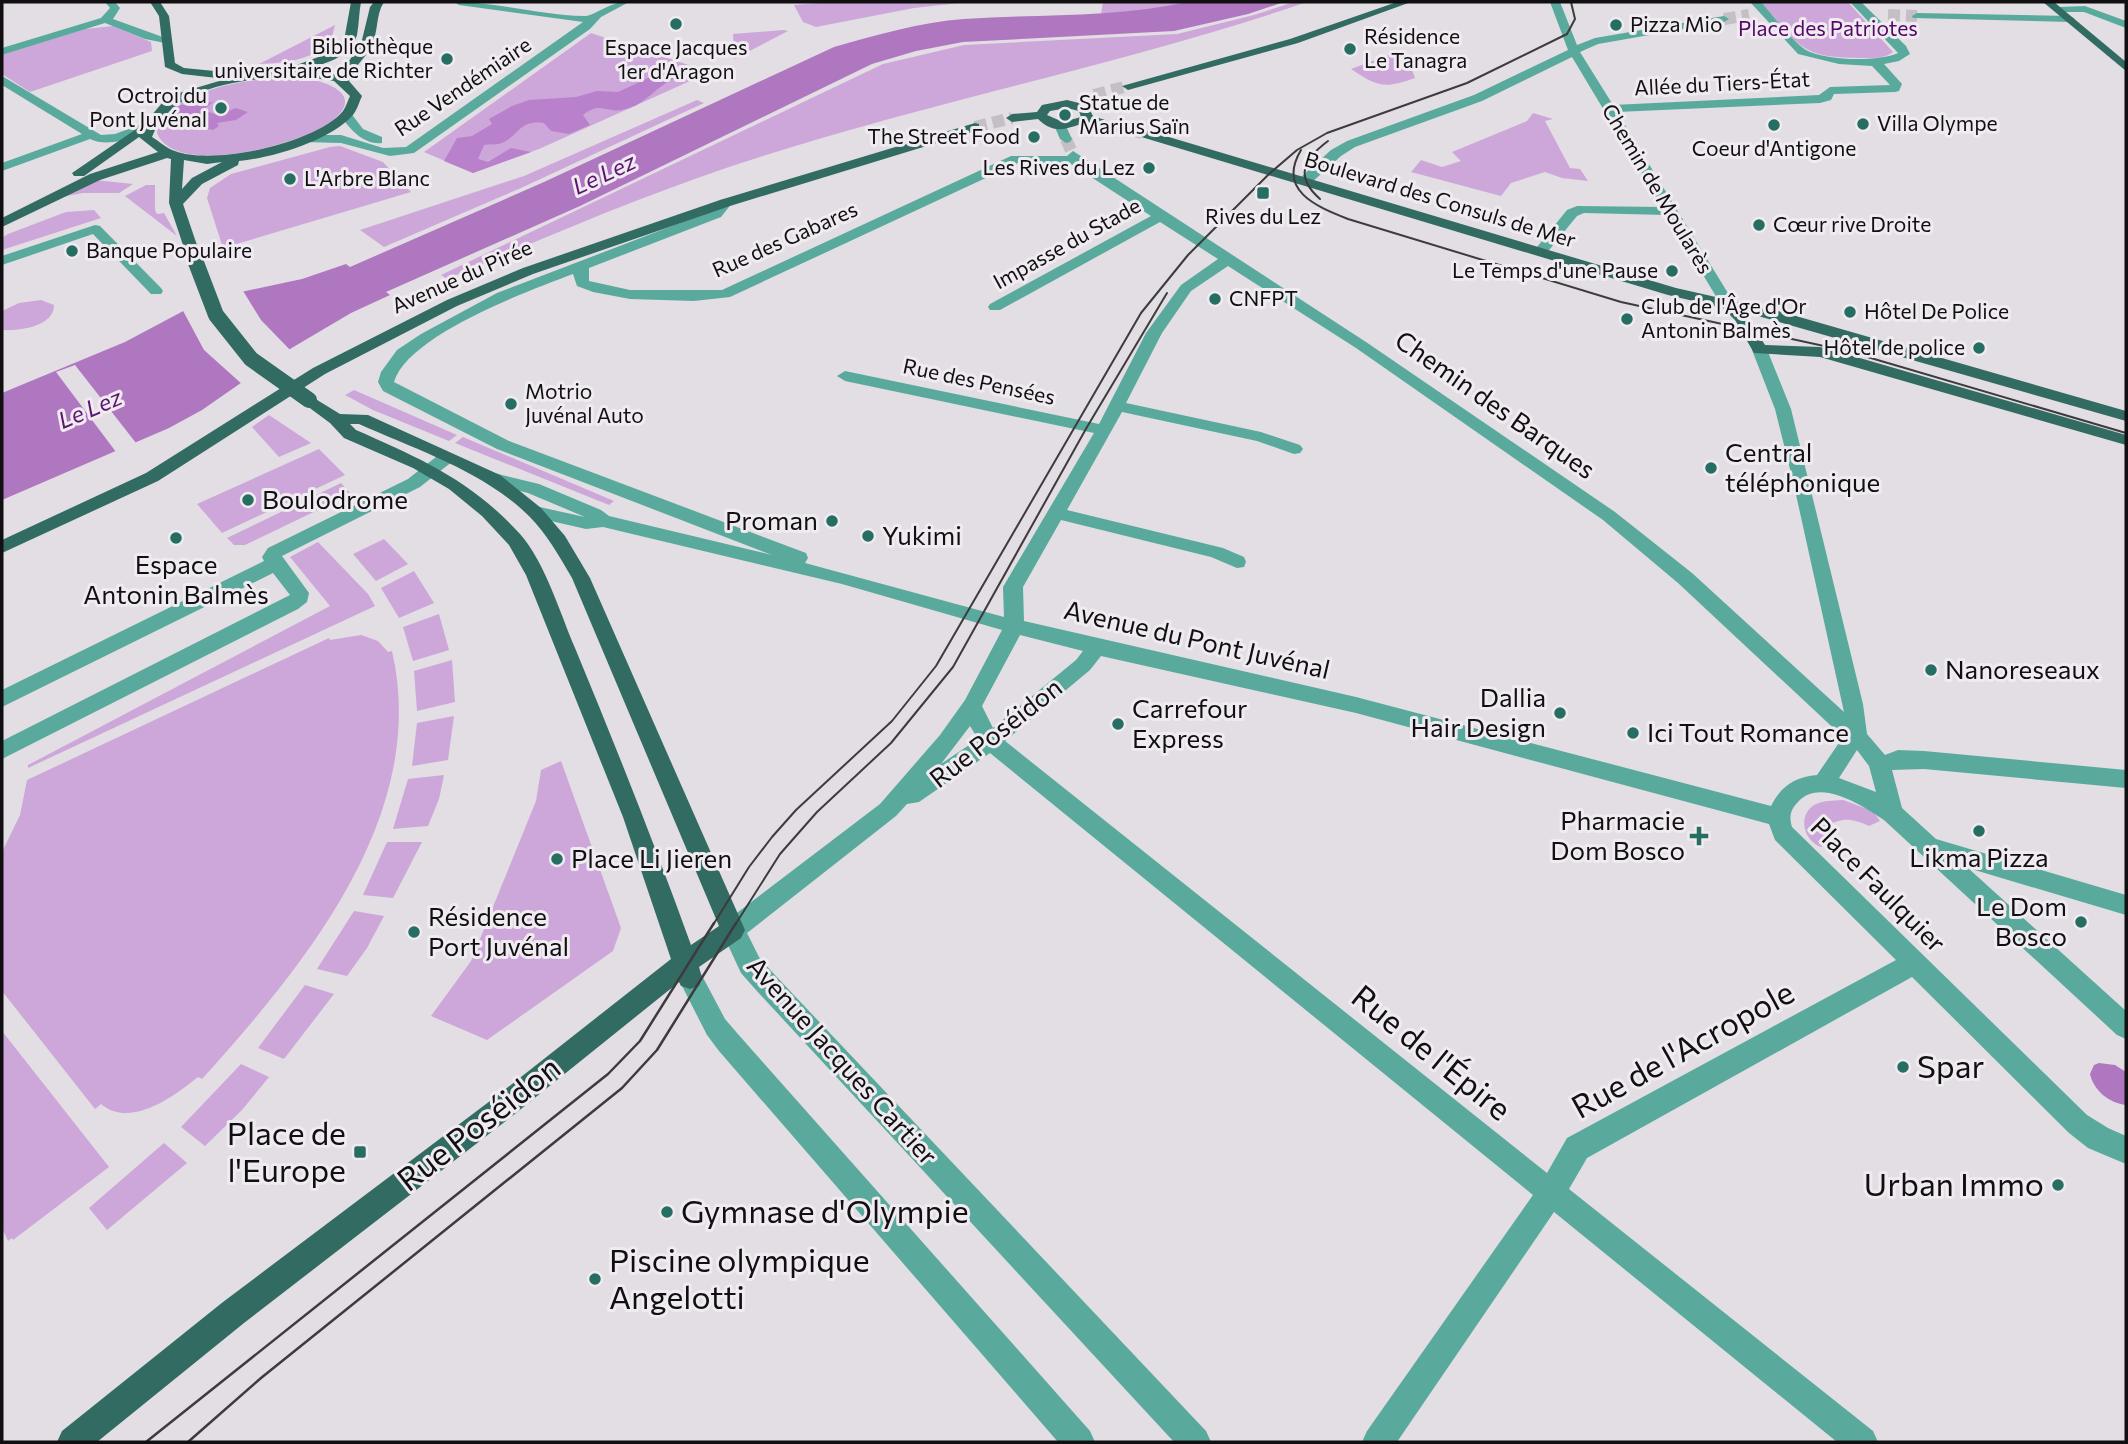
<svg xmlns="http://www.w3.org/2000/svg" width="2128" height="1444" font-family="Commissioner,sans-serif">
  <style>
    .green { fill: #cea7da }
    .forest { fill: #b981cb }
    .water { fill: #b077c1 }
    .pier { fill: #e2dee3 }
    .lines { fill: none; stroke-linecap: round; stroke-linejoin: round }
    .minor-tunnel { stroke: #c3bfc4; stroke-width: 12; stroke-dasharray: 12 6; stroke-linecap: butt }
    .major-tunnel { stroke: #c3bfc4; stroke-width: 12; stroke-dasharray: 12 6; stroke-linecap: butt }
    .minor { fill: #59aa9d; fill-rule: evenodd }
    .major { fill: #326b62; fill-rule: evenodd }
    .tram-far1 { stroke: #3d3b3d; stroke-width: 2 }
    .tram { stroke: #3d3b3d; stroke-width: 2.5 }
    .major-bridge { stroke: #326b62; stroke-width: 16 }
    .poi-dot { fill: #266d62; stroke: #efebf0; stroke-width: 2.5 }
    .labels { text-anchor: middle; stroke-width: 6; stroke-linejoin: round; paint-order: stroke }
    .far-poi-label { font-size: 21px; fill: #110f11; stroke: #efebf0; text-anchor: start }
    .far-park-label { font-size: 21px; fill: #540766; stroke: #efebf0 }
    .far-street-label { font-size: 21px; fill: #110f11; stroke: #efebf0 }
    .far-water-label { font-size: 23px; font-style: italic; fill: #5c146f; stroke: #efebf0 }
    .street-label { font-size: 26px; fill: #110f11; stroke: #efebf0 }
    .poi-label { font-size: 26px; fill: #110f11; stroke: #efebf0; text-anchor: start }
    .near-street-label { font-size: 32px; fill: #110f11; stroke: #efebf0 }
    .near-poi-label { font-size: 32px; fill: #110f11; stroke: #efebf0; text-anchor: start }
  </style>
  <rect width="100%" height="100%" fill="#e2dee3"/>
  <g class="green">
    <polygon points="833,2 969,2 914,8 816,27 803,22 794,5"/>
    <polygon points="1103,2 1188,2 1157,9 1101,14"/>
    <path d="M1294,2h13c-178,61 -365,97 -544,154 -108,34 -212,79 -316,123l-6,-4 442,-211 81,-19 213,-11 77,-19z"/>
    <path d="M1761,2h87l45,50c-9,7 -20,6 -32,6 -62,0 -61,-12 -100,-56z"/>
    <path d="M335,25l-5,19c-20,16 -46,19 -71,20z"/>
    <polygon points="113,26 151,42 152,51 30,92 2,74 2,55 85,29"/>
    <polygon points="784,30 788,31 734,59 733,34"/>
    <polygon points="591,33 710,72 539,149 473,173 424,152"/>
    <path d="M1389,55l23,15 3,8c-31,11 -37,9 -64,-9z"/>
    <path d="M296,77c30,3 75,18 30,48 -30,20 -151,53 -169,8 7,-45 103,-56 139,-56z"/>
    <polygon points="697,100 704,103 521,188 384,247 360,230 524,176"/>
    <polygon points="1533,113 1553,119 1545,121 1570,168 1580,169 1588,181 1562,178 1545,172 1511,183 1501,196 1411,172 1421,160 1442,167 1461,161 1452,152 1527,121"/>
    <polygon points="340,146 383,162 411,192 223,248 207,198 210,188 231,174 330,147"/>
    <polygon points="95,180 133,184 119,193 83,193 61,197"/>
    <polygon points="146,185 155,185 155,210 157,214 164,213 177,236 125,196"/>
    <polygon points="94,210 101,218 2,250 2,238 8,234 66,212"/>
    <path d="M41,300l13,5c0,22 -36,26 -52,25v-19l17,-8z"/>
    <polygon points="354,390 457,435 449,441 373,410 345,395"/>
    <polygon points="269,415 311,443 279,457 252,427"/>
    <polygon points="463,437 614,501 609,505 455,443"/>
    <polygon points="319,449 345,475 222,533 197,504"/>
    <polygon points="341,483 351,494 245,545 234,545 227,538"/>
    <polygon points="384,539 408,564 376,581 353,554"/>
    <polygon points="318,542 368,594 375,606 28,768 28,765 330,606 290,557"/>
    <polygon points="414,571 434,603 399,618 381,588"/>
    <polygon points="439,614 449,650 413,661 403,627"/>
    <path d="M361,635l17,6 10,11 4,-1c38,164 -88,315 -190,428l-4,-2c-23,19 -68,52 -97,27l-6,5 -93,-118v-139l18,-37 7,-35 302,-142 1,2z"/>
    <polygon points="452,660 455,702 417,711 414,671"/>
    <polygon points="454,716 448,760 412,766 417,723"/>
    <polygon points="561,761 621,928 613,951 487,1040 431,1016 471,961 536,801 541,770"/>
    <polygon points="444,775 439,799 428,826 393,829 408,779"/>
    <path d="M1843,800l30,11 7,10 -11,5c-16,-7 -25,-9 -40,-1v18l-8,4c-17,-6 -24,-31 -7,-42 9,-5 19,-4 29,-5z"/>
    <polygon points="387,842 422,842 393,898 363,895"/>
    <polygon points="354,911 384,916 367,948 347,976 317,969"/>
    <polygon points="305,985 334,994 284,1059 258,1048"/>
    <polygon points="2,1031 109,1167 13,1240 12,1238 8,1241 2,1228"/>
    <polygon points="241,1064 269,1077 242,1110 205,1146 181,1127"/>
    <polygon points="164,1143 187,1163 107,1230 89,1208"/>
  </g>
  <g class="forest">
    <path d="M659,73l13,2 1,4c-19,9 -29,28 -52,31 -15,3 -20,-9 -38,5l7,10 -21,9 -18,-3 -7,-8c-25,-3 -23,11 -42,20 -5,2 -12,1 -18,2l-6,14 10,3 23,-14 20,4 -58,21 -29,-12 13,-23 15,-2 20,-12 -3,-5 23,-13 17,-6 47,-3 21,-6 21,1z"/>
    <polygon points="213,102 203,110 218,115 236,108 248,112 236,120 217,123 219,126 213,130 181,123 160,123 180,105"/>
  </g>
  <g class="water">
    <path d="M1188,2h96l-36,12 -74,17 -211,11 -47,9 -44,13 -292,142 -194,86 4,3 -39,18 -61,36 -88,61 -33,18 -167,72v-107l123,-51 79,-42 98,-21 44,-15 4,3 194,-85 290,-135c42,-12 87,-25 130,-28 75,-5 150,-1 224,-17z"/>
    <path d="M2099,1063l16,2 11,7v33c-17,-2 -32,-14 -36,-31l4,-9z"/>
  </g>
  <g class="pier">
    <polygon points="240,286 261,320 292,352 243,385 204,350 181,307 203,297"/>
    <polygon points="75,365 136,443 116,452 56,372"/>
  </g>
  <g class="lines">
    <g class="minor-tunnel">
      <polyline points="1888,15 1917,16"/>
      <polyline points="1724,19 1749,15"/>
      <polyline points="1066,139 1073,155"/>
    </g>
    <g class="major-tunnel">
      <polyline points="1094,95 1128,86"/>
      <polyline points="1114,125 1142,133"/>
      <polyline points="975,127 1012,118"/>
    </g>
    <g class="minor">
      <polygon points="105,2 115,2 120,8 113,19 171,40 165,43 145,39 105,23 2,55 2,48 101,18 110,8"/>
      <path d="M454,2c44,0 87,13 130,14 12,0 25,-15 45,-14l-28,15 -11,12 -176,124 -24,3 -49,-13 -37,-1v-6l4,-1h33l42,13 23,-1 177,-125 -124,-17z"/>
      <path d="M1550,2h10l17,43 18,-7 129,-22 5,3 -5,3 -126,22 -18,8 33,53 206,-10 11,-8 60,-2 -18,-19 -33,-2 -41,-10 -48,-52h11c12,13 31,39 45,48 20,11 72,12 92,3l-48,-51h11l45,44 4,8 -11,7 -15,3 18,20 -3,7 -4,1 -61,2 -3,6 -11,3 -203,9 117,191 -7,4 -7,-4 -53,-88 -83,-2 -7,3 -32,39h-10l-2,-3 34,-42 10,-4 85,1 -90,-150 -90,44 -127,46 -14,9 -30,27h-10v-6l30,-27 16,-9 127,-46 94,-45z"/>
      <polygon points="2059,7 2085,6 2126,21 2126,28 2084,12 2055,12 2055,8"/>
      <polygon points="1917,13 2070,16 2075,19 2070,22 1913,18 1912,16"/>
      <path d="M2,76l99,59 14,-1 32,-12 6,4c-14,12 -45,22 -63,13l-88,32v-8l80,-29 -80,-49z"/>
      <path d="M346,111l4,1 13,17 19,8v6c-19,2 -32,-14 -42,-28z"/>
      <polygon points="1060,121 1064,122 1072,139 1070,142 1066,143 1060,139 1054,125"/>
      <path d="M1073,151l293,191 249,170 77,61 152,139 -51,-231 -18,-72 -23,-59 2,-3h12l25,62 72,295 4,30 18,21 13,-5 26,1 202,19v18l-202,-19 -32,1 10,38 34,31 190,56v20l-158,-47 158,143v28l-9,-4 -233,-215c-21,-14 -64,-43 -86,-18 -8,8 -9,15 -6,25l295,288 21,13 18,8v28l-38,-16 -19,-15 -157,-156 -325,181 -18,31 304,242 5,11h-41l-283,-230 -157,230h-35l5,-11 166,-236 -543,-442 -71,49 -12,2 -11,12 -149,117 12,24 15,17 432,457 5,11h-37l-418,-452 -15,-17 -20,-43 4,-8 155,-118 60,-69 25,-35 37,-70 -160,-46 -239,-57 -17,2 -57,-13 -3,-4 3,-4 6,-2 50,11 -57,-24 -40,-10 -3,-4 3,-4 6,-2 45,11 62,26 8,6 163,39 -275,-106 -114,-58 -5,-9 3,-10 16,-22 24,-16 76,-41 214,-82 9,-11 5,-1 7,4 -11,14 -132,51v13l41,9h92l289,-134h56zM1018,163l53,1 80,52 -161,88 -2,3 2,3h10l160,-88 58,37 -37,26 -35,48 -47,91 -254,-53 -8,5 8,5 249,52 -91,154 1,30 -199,-54 3,-5 -2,-5 -297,-112 -115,-59c14,-47 134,-91 179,-108l4,12 16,6 37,7 64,2 36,-4zM1228,266l128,82 247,172 75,63 165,154 -26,38c-22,2 -36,11 -46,31l-415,-109 -332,-76 -1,-34 38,-67 150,37 26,11 7,-1 2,-5 -2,-5 -21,-9 -156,-38 55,-98 135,29 37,13 6,-1 3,-4 -3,-4 -39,-13 -135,-29 36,-70 29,-42zM1020,635l63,16 -7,9 -83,68 -11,-22zM1101,656l255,57 413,111 6,16 121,120 -329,178 -20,35 -542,-432 85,-71zM970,726l8,13 -37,25zM1857,750l12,16 7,26 -37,-14z"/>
      <polygon points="95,225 100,226 161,288 163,291 161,294 151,294 93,234 2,265 2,256"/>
      <polygon points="447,452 456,457 453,461 420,487 282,556 309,593 307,602 298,609 2,759 2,741 290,595 273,573 2,707 2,690 264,561 262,557 268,548 408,479 441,453"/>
      <polygon points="690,967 699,970 725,1019 737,1033 1090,1431 1095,1442 1058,1442 719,1051 707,1035 678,978 681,970"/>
    </g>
    <g class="major">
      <path d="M150,2h10l9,14 6,47 9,5 51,5 6,3 49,-6 1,-3 33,-12 15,-9 6,-11 6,-33h10c-2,10 -2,22 -4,33 -6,23 -34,29 -53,35l35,5 22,-31 9,-37 4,-5h10c-9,14 -5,30 -13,45 -6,12 -18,20 -22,34l13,15c-3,6 -5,15 -10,20 -23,25 -80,42 -113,45l-1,4 -36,19 -19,20 19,56 -2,3 -5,1 -7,-4 -19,-57 2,-44 -4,-1 -67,22 -98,47v-9l88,-44 68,-22 -19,-15 -55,39h-10l-2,-3 73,-50 17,-20 20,-11 44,-13 -44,-5 -17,-7 -6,-51zM300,76l34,5 16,15c-2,4 -4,11 -7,15 -26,32 -130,55 -168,40 -8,-2 -16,-10 -23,-14 21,-54 98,-58 148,-61zM184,160l23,4 15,-2 -30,16 -10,11z"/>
      <polygon points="1397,2 1411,2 1298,43 1128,90 1122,86 1290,39"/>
      <polygon points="2043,2 2054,2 2126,62 2126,71"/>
      <path d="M1067,100l20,5 6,11 27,9 -6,4c-7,-2 -15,-6 -22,-6 -20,-1 -32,17 -54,-4l-26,3 -6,-4 6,-4 25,-2 5,-7zM1067,108l12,3 2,6 -18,5 -16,-7 3,-4z"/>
      <polygon points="975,123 979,124 979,130 730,206 533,274 457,306 325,374 158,481 2,553 2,540 146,473 313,368 447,300 523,268 720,200"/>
      <polygon points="1142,129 1676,288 1782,312 2126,411 2126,421 1744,312 1765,345 1820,347 1846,354 2126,435 2126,445 1820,357 1754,353 1735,320 1723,308 1668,295 1138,136 1136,133"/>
      <path d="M309,395l31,19 28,1 132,60 41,33 24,28 25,42 155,352 -4,8 -42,29 3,11 -3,8 -9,3 -9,-3 -2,-4 -163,131 -272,210 -147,119h-40l5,-11 161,-129 275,-207 173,-136 -48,-142 -97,-242 -17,-30 -27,-29 -33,-27 -36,-21 -69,-30 -14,-15 -27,-20 -2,-3 2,-3zM350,424h9c58,26 124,47 170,92 18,18 30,40 43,62l147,348 -28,19c-36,-100 -75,-198 -116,-297 -15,-35 -30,-86 -55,-114 -48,-53 -100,-76 -164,-104z"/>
    </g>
    <g class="tram-far1">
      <path d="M1301,150c-24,40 14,56 47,69l273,83 226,49 279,82"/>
      <path d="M1320,199c-26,-23 -16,-40 8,-58"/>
      <polyline points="713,925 749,867 772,837 796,810 892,721 936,666 1141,313 1188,255 1269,174 1297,150 1327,133 1467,83 1567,34 1575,19 1571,2"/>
      <polyline points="735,925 780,854 817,812 891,743 953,667 1087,427 1167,293"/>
    </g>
    <g class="tram">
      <polyline points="146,1442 608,1074 640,1041 714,923"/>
      <polyline points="188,1442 261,1378 622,1088 657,1050 736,923"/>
    </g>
    <polyline class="major-bridge" points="195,260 216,315 251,359 309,400"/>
  </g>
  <g class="poi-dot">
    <circle cx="676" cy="24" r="7"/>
    <circle cx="1616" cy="25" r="7"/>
    <circle cx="1350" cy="49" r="7"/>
    <circle cx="447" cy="59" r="7"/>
    <circle cx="221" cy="108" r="7"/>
    <circle cx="1065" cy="115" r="7"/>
    <circle cx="1863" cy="124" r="7"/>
    <circle cx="1774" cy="125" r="7"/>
    <circle cx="1034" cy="137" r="7"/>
    <circle cx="1149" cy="168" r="7"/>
    <circle cx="290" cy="179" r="7"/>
    <rect x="1256" y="186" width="14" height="14" rx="3.5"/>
    <circle cx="1759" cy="225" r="7"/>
    <circle cx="72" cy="251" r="7"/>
    <circle cx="1672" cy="271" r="7"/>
    <circle cx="1215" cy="299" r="7"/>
    <circle cx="1850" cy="312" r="7"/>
    <circle cx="1627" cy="319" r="7"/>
    <circle cx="1979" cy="348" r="7"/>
    <circle cx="511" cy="404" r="7"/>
    <circle cx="1711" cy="468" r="7"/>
    <circle cx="248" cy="500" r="7"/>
    <circle cx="832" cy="521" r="7"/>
    <circle cx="868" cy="536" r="7"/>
    <circle cx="176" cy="538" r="7"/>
    <circle cx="1931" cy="670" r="7"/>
    <circle cx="1560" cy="713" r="7"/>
    <circle cx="1118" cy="724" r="7"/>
    <circle cx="1633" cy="733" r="7"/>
    <circle cx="1979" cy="831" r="7"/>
    <path d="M1695.5 825.5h7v7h7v7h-7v7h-7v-7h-7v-7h7z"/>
    <circle cx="557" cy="859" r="7"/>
    <circle cx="2081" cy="922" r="7"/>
    <circle cx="414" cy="932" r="7"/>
    <circle cx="1903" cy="1067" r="7"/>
    <rect x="353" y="1145" width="14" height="14" rx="3.5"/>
    <circle cx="2058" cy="1185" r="7"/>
    <circle cx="667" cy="1212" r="7"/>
    <circle cx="595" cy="1279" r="7"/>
  </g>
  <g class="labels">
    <g class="far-poi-label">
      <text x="1630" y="32">Pizza Mio</text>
      <text x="1364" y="44">Résidence<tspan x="1364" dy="24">Le Tanagra</tspan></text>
      <text x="433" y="54" text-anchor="end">Bibliothèque<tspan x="433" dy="24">universitaire de Richter</tspan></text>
      <text x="676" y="55" text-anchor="middle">Espace Jacques<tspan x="676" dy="24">1er d'Aragon</tspan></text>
      <text x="207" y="103" text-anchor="end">Octroi du<tspan x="207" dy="24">Pont Juvénal</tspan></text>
      <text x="1079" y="110">Statue de<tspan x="1079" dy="24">Marius Saïn</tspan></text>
      <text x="1877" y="131">Villa Olympe</text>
      <text x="1020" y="144" text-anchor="end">The Street Food</text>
      <text x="1774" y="156" text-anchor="middle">Coeur d'Antigone</text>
      <text x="1135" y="175" text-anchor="end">Les Rives du Lez</text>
      <text x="304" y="186">L'Arbre Blanc</text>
      <text x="1263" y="224" text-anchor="middle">Rives du Lez</text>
      <text x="1773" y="232">Cœur rive Droite</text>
      <text x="86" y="258">Banque Populaire</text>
      <text x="1658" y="278" text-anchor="end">Le Temps d'une Pause</text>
      <text x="1229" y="306">CNFPT</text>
      <text x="1641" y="314">Club de l'Âge d'Or<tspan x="1641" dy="24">Antonin Balmès</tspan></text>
      <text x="1864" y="319">Hôtel De Police</text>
      <text x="1965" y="355" text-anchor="end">Hôtel de police</text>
      <text x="525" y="399">Motrio<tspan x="525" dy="24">Juvénal Auto</tspan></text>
    </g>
    <g class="far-park-label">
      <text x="1828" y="36">Place des Patriotes</text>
    </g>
    <g class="far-street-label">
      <text transform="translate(1722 84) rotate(-3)" y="7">Allée du Tiers-État</text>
      <text transform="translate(463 87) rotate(-34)" y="7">Rue Vendémiaire</text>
      <text transform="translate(1657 189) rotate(59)" y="7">Chemin de Moularès</text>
      <text transform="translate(1440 200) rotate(17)" y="7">Boulevard des Consuls de Mer</text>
      <text transform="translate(785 240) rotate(-24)" y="7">Rue des Gabares</text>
      <text transform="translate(1067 244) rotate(-29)" y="7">Impasse du Stade</text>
      <text transform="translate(462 277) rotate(-24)" y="7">Avenue du Pirée</text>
      <text transform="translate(979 382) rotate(12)" y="7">Rue des Pensées</text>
    </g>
    <g class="far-water-label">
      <text transform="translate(604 174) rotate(-25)" y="8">Le Lez</text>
      <text transform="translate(90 409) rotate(-23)" y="8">Le Lez</text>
    </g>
    <g class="street-label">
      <text transform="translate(1495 405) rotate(35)" y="9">Chemin des Barques</text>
      <text transform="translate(1197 640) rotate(13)" y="9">Avenue du Pont Juvénal</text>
      <text transform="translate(996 733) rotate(-38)" y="9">Rue Poséidon</text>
      <text transform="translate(1878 885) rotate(45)" y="9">Place Faulquier</text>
      <text transform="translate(842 1061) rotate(48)" y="9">Avenue Jacques Cartier</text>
    </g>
    <g class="poi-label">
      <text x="1725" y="462">Central<tspan x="1725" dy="30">téléphonique</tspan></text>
      <text x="262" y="509">Boulodrome</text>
      <text x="818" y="530" text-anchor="end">Proman</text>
      <text x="882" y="545">Yukimi</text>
      <text x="176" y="574" text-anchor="middle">Espace<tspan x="176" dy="30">Antonin Balmès</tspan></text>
      <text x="1945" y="679">Nanoreseaux</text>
      <text x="1546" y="707" text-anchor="end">Dallia<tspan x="1546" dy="30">Hair Design</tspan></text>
      <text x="1132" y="718">Carrefour<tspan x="1132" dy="30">Express</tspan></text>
      <text x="1647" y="742">Ici Tout Romance</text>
      <text x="1685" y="830" text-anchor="end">Pharmacie<tspan x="1685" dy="30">Dom Bosco</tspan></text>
      <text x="1979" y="867" text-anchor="middle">Likma Pizza</text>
      <text x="571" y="868">Place Li Jieren</text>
      <text x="2067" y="916" text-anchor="end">Le Dom<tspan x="2067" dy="30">Bosco</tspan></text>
      <text x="428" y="926">Résidence<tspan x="428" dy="30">Port Juvénal</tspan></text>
    </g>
    <g class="near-street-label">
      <text transform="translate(1683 1050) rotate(-29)" y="11">Rue de l'Acropole</text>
      <text transform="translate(1431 1053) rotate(39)" y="11">Rue de l'Épire</text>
      <text transform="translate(479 1124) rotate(-38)" y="11">Rue Poséidon</text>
    </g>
    <g class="near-poi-label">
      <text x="1917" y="1078">Spar</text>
      <text x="346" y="1145" text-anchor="end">Place de<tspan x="346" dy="37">l'Europe</tspan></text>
      <text x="2044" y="1196" text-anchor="end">Urban Immo</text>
      <text x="681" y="1223">Gymnase d'Olympie</text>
      <text x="609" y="1272">Piscine olympique<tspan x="609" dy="37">Angelotti</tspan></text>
    </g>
  </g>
  <rect width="2128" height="1444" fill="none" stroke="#110f11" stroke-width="7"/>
</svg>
